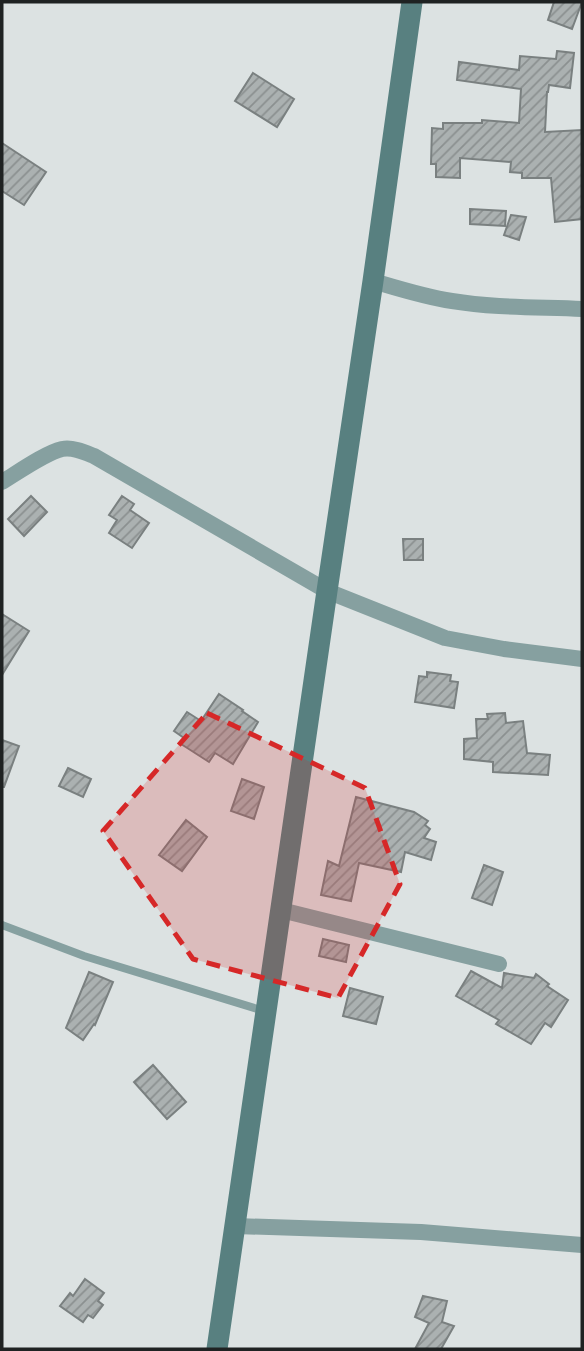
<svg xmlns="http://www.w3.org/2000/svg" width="584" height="1351" font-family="'Noto Sans',sans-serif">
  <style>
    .building { fill: url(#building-hatch); stroke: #7a8080; stroke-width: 2 }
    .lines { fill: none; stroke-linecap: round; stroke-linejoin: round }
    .lane { stroke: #86a0a0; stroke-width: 8 }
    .street { stroke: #86a0a0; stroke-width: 16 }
    .secondary { stroke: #588080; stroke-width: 21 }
    .marked { fill: #d62828; fill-opacity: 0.2; stroke: #d62828; stroke-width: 5; stroke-dasharray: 14 9; stroke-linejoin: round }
  </style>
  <defs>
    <pattern id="building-hatch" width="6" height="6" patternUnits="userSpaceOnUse" patternTransform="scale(1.75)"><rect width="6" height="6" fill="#abb1b1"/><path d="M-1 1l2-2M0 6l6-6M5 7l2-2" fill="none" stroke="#8b9090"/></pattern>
  </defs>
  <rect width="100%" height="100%" fill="#dce2e2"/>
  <g class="building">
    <polygon points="554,2 582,2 572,29 548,20"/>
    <polygon points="557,51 574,53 570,88 549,85 548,92 547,92 545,132 582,130 582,219 555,222 551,178 522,178 522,173 510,172 511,162 460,158 460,178 436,177 436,164 431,164 432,128 443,129 443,123 482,123 482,120 519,123 521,89 457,80 459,62 519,70 520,56 556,59"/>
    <polygon points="253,73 294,99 277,127 235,101"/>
    <polygon points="2,143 46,172 24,205 2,191"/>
    <polygon points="470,209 506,211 505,226 470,224"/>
    <polygon points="511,215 526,217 519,240 504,235"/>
    <polygon points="31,496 47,512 24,536 8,519"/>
    <polygon points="122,496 134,504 130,510 149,523 132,548 109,533 117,520 109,515"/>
    <polygon points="403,539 423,539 423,560 404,560"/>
    <polygon points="2,614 29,631 2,675"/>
    <polygon points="427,672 451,675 450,681 458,682 454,708 415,702 419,676 427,677"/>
    <polygon points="219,694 243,710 242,711 258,722 233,764 215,753 209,762 181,744 184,738 174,731 187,712 201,721"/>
    <polygon points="505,713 506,723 523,721 527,753 550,755 548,775 493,772 493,762 464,759 464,739 477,738 476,719 488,719 487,714"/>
    <polygon points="2,740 19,746 4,787 2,787"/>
    <polygon points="68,768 91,779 83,797 59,786"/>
    <polygon points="242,779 264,787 254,819 231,811"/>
    <polygon points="356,797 414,812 428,821 425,825 430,829 424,838 436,842 431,860 405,852 401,872 359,863 351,901 321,895 328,861 339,866"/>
    <polygon points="186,820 207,837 182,871 159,855"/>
    <polygon points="484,865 503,872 492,905 472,898"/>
    <polygon points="323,939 349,945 346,962 319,956"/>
    <polygon points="471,971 502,988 504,973 534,978 536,974 549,984 547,986 568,1000 551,1027 545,1023 531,1044 496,1024 499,1020 456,996"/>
    <polygon points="89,972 113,982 95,1025 94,1024 83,1040 66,1028"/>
    <polygon points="350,988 383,997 376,1024 343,1016"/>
    <polygon points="153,1065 186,1102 167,1119 134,1082"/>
    <polygon points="85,1279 104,1293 98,1301 103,1305 93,1318 88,1315 83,1322 60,1306 70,1293 73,1296"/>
    <polygon points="423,1296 447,1301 442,1322 454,1326 441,1349 415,1349 429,1323 415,1317"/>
  </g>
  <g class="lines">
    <polyline class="lane" points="2,925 84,956 264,1011"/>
    <g class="street">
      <path d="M373,281c27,8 52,16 79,20 43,7 87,6 130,8"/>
      <path d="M2,482c15,-9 43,-29 60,-33 11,-2 22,3 32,7l233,135 118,47 59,11 78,10"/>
      <polyline points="281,910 499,964"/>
      <polyline points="236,1226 421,1232 582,1245"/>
    </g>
    <polyline class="secondary" points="217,1349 327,591 373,281 412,2"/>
  </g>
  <path class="marked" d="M207,713l158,75 35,96 -62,114 -145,-39 -90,-128z"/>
  <rect width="584" height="1351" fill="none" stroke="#1f2222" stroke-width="7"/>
</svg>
